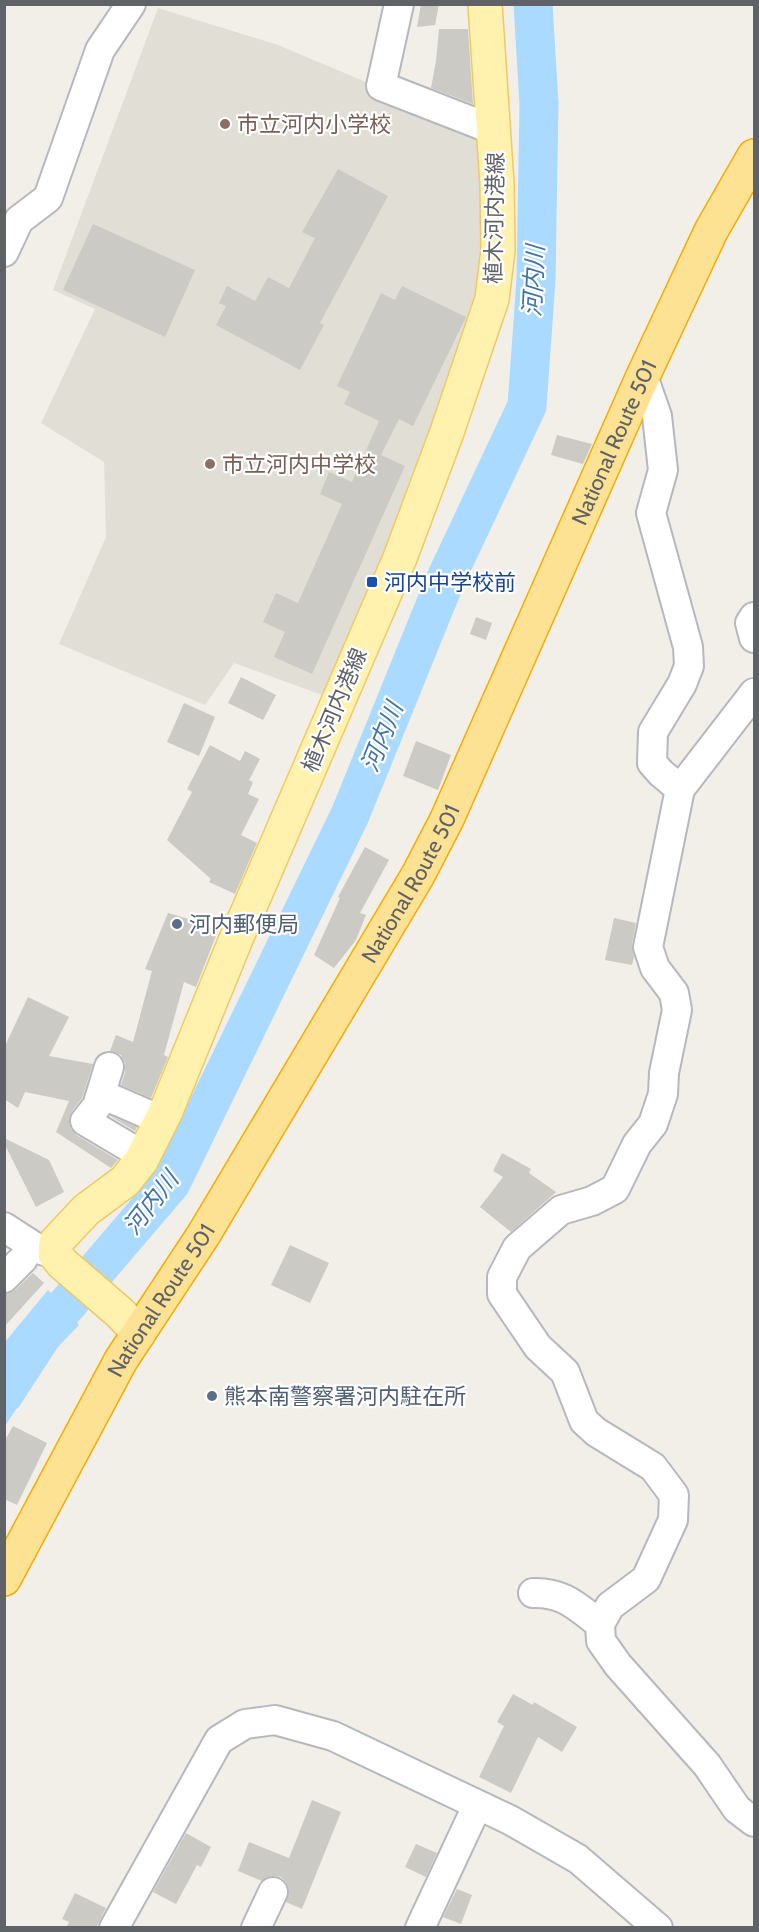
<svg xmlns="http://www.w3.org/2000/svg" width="759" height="1932" font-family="Cabin,'Noto Sans JP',sans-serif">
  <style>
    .education { fill: #e1ded6 }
    .water { fill: #aadaff }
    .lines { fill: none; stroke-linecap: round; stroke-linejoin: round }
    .river { stroke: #aadaff; stroke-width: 39 }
    .building { fill: #cccac5 }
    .minor-casing { stroke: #b5b8bc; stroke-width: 32 }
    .major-casing { stroke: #f2c960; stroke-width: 36 }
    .highway-casing { stroke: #f9ab00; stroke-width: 36 }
    .minor { stroke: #fff; stroke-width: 28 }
    .major { stroke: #fff2af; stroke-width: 33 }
    .highway { stroke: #fde293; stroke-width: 33 }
    .education-dot { fill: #8d6e63; stroke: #fff; stroke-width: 2 }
    .transit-dot { fill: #1a4fb4; stroke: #fff; stroke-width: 2 }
    .service-dot { fill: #5c6f8a; stroke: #fff; stroke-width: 2 }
    .labels { text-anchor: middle; stroke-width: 4.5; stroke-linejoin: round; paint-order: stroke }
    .education-label { font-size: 22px; fill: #785e54; stroke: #fff; text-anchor: start }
    .street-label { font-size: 22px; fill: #5f6368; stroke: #fff }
    .transit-label { font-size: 22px; fill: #164399; stroke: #fff; text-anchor: start }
    .service-label { font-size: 22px; fill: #4e5e75; stroke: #fff; text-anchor: start }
    .water-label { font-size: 24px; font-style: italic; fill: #4174aa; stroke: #fff }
  </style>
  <rect width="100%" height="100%" fill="#f1efe8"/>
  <polygon class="education" points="158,8 278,45 487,133 485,270 418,468 325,696 234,663 205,705 59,644 106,537 104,462 41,423 95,309 53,290"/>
  <polygon class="water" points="48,1290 79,1325 55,1350 5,1426 5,1342"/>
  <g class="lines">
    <polyline class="river" points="4,1394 47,1328 171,1183 350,815 447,576 527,406 536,280 539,104 533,4"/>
  </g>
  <g class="building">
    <polygon points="421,4 439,4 435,25 417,27"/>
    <polygon points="439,29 468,29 473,104 431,88 436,61"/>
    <polygon points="338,169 388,196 320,323 324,325 300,370 216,325 226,306 219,303 227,286 255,301 268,277 289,288 315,238 302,232"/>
    <polygon points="93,224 195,270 165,337 63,290"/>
    <polygon points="402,286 466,317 413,426 399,419 381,455 405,466 312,674 274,657 285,632 263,622 276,593 298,603 342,504 320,494 329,472 352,482 379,421 344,404 350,392 337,386 381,293 395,300"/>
    <polygon points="557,435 592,444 583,464 551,455"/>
    <polygon points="476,617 492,623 486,640 470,634"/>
    <polygon points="241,677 276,695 263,720 228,703"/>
    <polygon points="184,703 215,717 199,756 167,742"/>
    <polygon points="416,741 451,755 438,790 403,776"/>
    <polygon points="210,745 240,761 245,751 260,759 249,780 253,782 248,794 259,799 241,835 257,843 235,894 209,882 211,879 167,840 192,792 187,789"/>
    <polygon points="365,847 389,860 360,913 366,915 356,940 334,968 314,955 340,898 338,897"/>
    <polygon points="168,913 219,928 196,987 184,982 164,1055 168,1057 151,1098 121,1085 125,1072 125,1063 121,1055 110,1051 116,1035 133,1042 152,971 145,969"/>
    <polygon points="614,918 636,923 632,944 634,957 632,965 605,960"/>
    <polygon points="28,997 69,1017 49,1056 93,1064 82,1098 72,1111 69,1120 70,1128 76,1135 118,1160 111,1168 56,1132 69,1101 25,1092 18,1108 4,1099 4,1048"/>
    <polygon points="110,1116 137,1127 135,1131"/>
    <polygon points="4,1138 49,1160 64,1192 36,1207 4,1143"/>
    <polygon points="502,1153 531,1169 529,1173 556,1192 511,1232 480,1207 503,1177 493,1171"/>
    <polygon points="290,1245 329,1263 310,1303 271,1285"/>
    <polygon points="33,1273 44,1283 4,1327 4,1294 15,1290"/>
    <polygon points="13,1426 47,1443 17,1505 4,1499 4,1442"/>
    <polygon points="513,1694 533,1705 534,1702 577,1727 562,1752 538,1737 511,1793 479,1777 504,1726 497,1722"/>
    <polygon points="312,1800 341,1812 302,1909 286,1902 289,1890 286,1882 281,1877 271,1876 262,1881 238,1871 249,1842 289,1858"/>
    <polygon points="186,1833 211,1847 201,1867 197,1865 176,1904 153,1892"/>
    <polygon points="416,1844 437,1853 426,1877 405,1867"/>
    <polygon points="457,1889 472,1895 461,1924 443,1917"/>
    <polygon points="75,1893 106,1908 96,1928 66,1928 69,1922 62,1919"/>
  </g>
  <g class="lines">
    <defs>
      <g id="minor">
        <polyline points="399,4 381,86 494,130"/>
        <polyline points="4,252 19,220 48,198 100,50 131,4"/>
        <polyline points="643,376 657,416 663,470 651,513 688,647 689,666 682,684 653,732 652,763 661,773 680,789"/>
        <polyline points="754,617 750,623 754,638"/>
        <polyline points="754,693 680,789 648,947 655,968 674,993 677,1010 664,1073 663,1094 653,1124 637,1144 615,1189 592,1201 561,1210 517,1248 502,1277 502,1294 538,1347 565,1372 584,1421 596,1432 653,1467 674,1495 673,1520 646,1579 610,1606 600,1624 601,1641 618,1665 707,1765 737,1809 754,1822"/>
        <polyline points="109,1067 97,1106 85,1121 144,1156"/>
        <polyline points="101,1094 161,1120"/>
        <polyline points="4,1227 38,1249 55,1254"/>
        <polyline points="4,1278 23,1259"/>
        <path d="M533,1593c31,-1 44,14 67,31"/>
        <polyline points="114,1928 219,1740 245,1724 275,1720 333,1736 510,1820 578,1859 658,1928"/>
        <polyline points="256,1928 273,1892"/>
        <polyline points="420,1928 477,1806"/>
      </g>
      <polyline id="major" points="139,1333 120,1313 62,1263 55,1254 56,1242 86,1210 125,1181 141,1161 166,1111 236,939 400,558 447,432 492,299 498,250 497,184 485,4"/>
      <g id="highway">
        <path id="s1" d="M4,1579l117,-219 83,-126 214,-359 29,-56 196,-443 68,-145 43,-75"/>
      </g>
    </defs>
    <use href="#minor" class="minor-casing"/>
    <use href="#major" class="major-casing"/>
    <use href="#highway" class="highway-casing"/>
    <use href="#minor" class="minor"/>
    <use href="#major" class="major"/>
    <use href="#highway" class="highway"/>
  </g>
  <g class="education-dot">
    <circle cx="225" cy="124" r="6"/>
    <circle cx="210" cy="464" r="6"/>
  </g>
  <rect class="transit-dot" x="366" y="576" width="12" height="12" rx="3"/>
  <g class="service-dot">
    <circle cx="177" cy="924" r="6"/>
    <circle cx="212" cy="1396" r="6"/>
  </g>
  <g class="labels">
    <g class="education-label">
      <text x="237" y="132">市立河内小学校</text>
      <text x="222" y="472">市立河内中学校</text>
    </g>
    <g class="street-label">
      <text transform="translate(494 218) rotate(-89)" y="8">植木河内港線</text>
      <text dy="8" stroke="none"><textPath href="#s1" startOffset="1292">National Route 501</textPath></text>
      <text transform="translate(334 710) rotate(-67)" y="8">植木河内港線</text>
      <text dy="8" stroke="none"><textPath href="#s1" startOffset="806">National Route 501</textPath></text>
      <text dy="8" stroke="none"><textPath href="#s1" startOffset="320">National Route 501</textPath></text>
    </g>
    <g class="transit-label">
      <text x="384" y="590">河内中学校前</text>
    </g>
    <g class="service-label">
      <text x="189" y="932">河内郵便局</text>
      <text x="224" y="1404">熊本南警察署河内駐在所</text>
    </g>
    <g class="water-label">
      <text transform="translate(534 281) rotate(-87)" y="8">河内川</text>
      <text transform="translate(382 737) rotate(-68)" y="8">河内川</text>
      <text transform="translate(151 1203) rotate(-52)" y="8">河内川</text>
    </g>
  </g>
  <rect width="759" height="1932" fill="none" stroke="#5f6368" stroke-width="12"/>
</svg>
